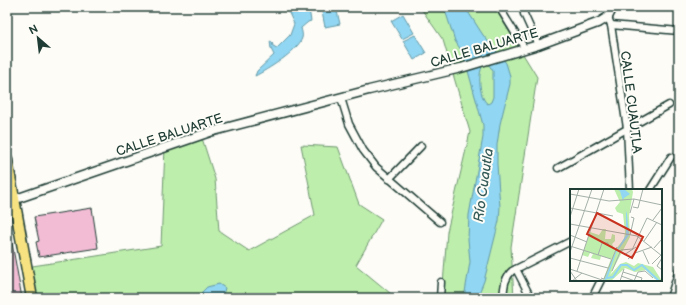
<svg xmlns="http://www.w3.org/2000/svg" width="686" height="305" font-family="'Balsamiq Sans',sans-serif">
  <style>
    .green { fill: #beeeac; stroke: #6e9670 }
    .water { fill: #91d6f2; stroke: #6399a6; fill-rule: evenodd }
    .building { fill: #f2bcd5; stroke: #1f3d34 }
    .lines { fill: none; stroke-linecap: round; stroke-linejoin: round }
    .minor-casing { stroke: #1f3d34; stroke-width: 9 }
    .tertiary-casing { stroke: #1f3d34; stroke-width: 11 }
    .primary-casing { stroke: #1f3d34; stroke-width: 13 }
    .minor { stroke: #fdfcf7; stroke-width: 6 }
    .tertiary { stroke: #fdfcf7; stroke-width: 8 }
    .primary { stroke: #f6e281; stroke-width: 10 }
    .labels { text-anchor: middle; stroke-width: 4; stroke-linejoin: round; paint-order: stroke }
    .street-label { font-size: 13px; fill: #1f3d34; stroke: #fdfcf7 }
    .water-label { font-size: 14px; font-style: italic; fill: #365c5a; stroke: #fdfcf7 }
    .inset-river { fill: none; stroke: #91d6f2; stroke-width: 2 }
    .inset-road { fill: none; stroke: #a4b0a9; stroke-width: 1 }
    .view { fill: #c8321e; fill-opacity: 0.15; stroke: #c8321e; stroke-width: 2 }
    .inset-edge { fill: none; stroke: #1f3d34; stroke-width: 2 }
  </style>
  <rect width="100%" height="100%" fill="#fdfcf7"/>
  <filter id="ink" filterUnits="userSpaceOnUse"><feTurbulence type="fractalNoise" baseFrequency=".025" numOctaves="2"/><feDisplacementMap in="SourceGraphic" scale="8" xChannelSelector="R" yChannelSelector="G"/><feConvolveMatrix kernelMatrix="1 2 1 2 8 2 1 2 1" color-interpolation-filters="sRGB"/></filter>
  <g filter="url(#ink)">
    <g class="green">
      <polygon points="420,7 494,7 537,77 511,247 514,298 442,298 447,232 470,132 443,40"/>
      <polygon points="201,135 215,179 219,231 249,251 315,215 301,145 338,147 359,204 382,219 356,265 396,298 32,298 26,267 161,246 165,147"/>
    </g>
    <g class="water">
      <path d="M287,7h10l6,4 6,-2 2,12 -3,1 -7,6c1,4 2,7 1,10 -4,13 -35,32 -47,38l2,-5 17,-16 -3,-6 -1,-8 2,1 1,4 4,2 13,-13 4,-11 -6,-13h-2z"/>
      <polygon points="321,7 336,7 340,24 325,27"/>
      <path d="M444,7h21l18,28 23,28 4,13v8l-10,40 -3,21v19l3,43 -1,14 -15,60 -7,17h-13l6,-36 -2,-23 1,-24 14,-78v-12l-20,-72 -8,-12zM484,64l5,1 4,6v26l-2,5 -3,2c-9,-5 -11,-33 -4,-40z"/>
      <polygon points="403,14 414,33 402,39 391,21"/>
      <polygon points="415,35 426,53 414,60 403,41"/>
      <polygon points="219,284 225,288 222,298 200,298 201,293 207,287"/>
    </g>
    <g class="building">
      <polygon points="92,208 98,248 39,257 36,242 39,241 34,217"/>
      <polygon points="7,232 10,232 22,298 7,298"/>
    </g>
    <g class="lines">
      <defs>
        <g id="minor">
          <polyline points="499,7 525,49"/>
          <polyline points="523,7 524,14 538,45"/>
          <polyline points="608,17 611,25 627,128 630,190"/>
          <polyline points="611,25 679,31"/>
          <polyline points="341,98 349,124 363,150 376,167 440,222"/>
          <polyline points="558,168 669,105"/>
          <polyline points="389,179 421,146"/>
          <polyline points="650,190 671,157"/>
          <polyline points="516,269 531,298"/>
          <polyline points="440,298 441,282"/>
          <path d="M503,298c1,-10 1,-20 9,-27l59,-30"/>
          <polyline points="592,298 601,280"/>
          <polyline points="670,298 679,270"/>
        </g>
        <polyline id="tertiary" points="7,202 210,132 369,90 461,68 538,45 600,22 608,17 613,7"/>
        <polyline id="primary" points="7,160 32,298"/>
      </defs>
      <use href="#minor" class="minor-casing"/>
      <use href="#tertiary" class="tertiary-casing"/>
      <use href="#primary" class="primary-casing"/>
      <use href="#minor" class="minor"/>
      <use href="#tertiary" class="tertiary"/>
      <use href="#primary" class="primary"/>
    </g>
  </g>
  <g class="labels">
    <g class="street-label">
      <text transform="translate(484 47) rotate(-16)" y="5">CALLE BALUARTE</text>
      <text transform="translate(632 102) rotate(83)" y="5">CALLE CUAUTLA</text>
      <text transform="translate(169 134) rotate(-18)" y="5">CALLE BALUARTE</text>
    </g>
    <g class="water-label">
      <text transform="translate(483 185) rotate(-82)" y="5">Río Cuautla</text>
    </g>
  </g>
  <g transform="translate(570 189)">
    <rect width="92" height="92" fill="#fdfcf7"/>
    <path d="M44,0h18l1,3 -4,24 1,21 -20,38 10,-11 6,-2 8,4 4,-3 15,4 9,14 -7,-2 -9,-9 -11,2 -10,-4 -14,13h-15l7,-1 8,-21 -10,-3 -1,4 -9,-2 2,-4 -3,-1 -2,4 -6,-2 8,-23 9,3 4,-6h3l-1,10h6l1,-5 3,1v6l-3,3 3,6 9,-11 1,-7 -2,-18 -6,-2 -2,-4 5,-6z" fill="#beeeac"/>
    <path d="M47,0h7l6,5 -6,4 -1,3 4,13 2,21 -13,18 -9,26 -3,2 11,-28 11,-18v-24l-6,-20z" fill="#91d6f2"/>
    <path class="inset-river" d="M37,89l6,-1 8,-12h6l7,5 8,-5 17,16"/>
    <path class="inset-road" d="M0,5l39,7 25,-2 28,6M63,18l5,1 5,-19M0,19l43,8M60,24l4,-14M0,28l9,-28M83,31l9,-12M0,35l67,12M0,46l17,7M60,46l4,-17 -3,-1M67,47l25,20M74,52l13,-19M0,57l41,13M84,59l8,-9M62,61l15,-32 15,7M73,62l6,13M0,63l22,-63M28,66l4,-12h6v3M54,66l12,-8M0,69l38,10M92,69l-5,8 5,4M58,70l7,-6 17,-6M82,75l9,-9M0,80l35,12M0,82l7,10M7,82l27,-82M42,82l9,-21 11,-1M53,83l19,6 -1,3M51,87l14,5M31,89l3,1 13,-32M2,92l10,-8M50,92l4,-12M64,92l4,-9 7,-1 8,7"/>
    <path class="view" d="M27,24l46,24 -11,21 -45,-24z"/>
    <rect width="92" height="92" class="inset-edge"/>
  </g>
  <rect width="686" height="305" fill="none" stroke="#fdfcf7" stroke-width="24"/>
  <rect x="12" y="12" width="662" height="281" fill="none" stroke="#1f3d34" stroke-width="1.5" filter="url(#ink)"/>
  <g transform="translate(38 38) rotate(332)" stroke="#fdfcf7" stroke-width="3" paint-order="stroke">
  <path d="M0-3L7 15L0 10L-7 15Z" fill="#1f3d34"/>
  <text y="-6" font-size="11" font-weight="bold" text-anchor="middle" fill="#1f3d34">N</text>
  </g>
</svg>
